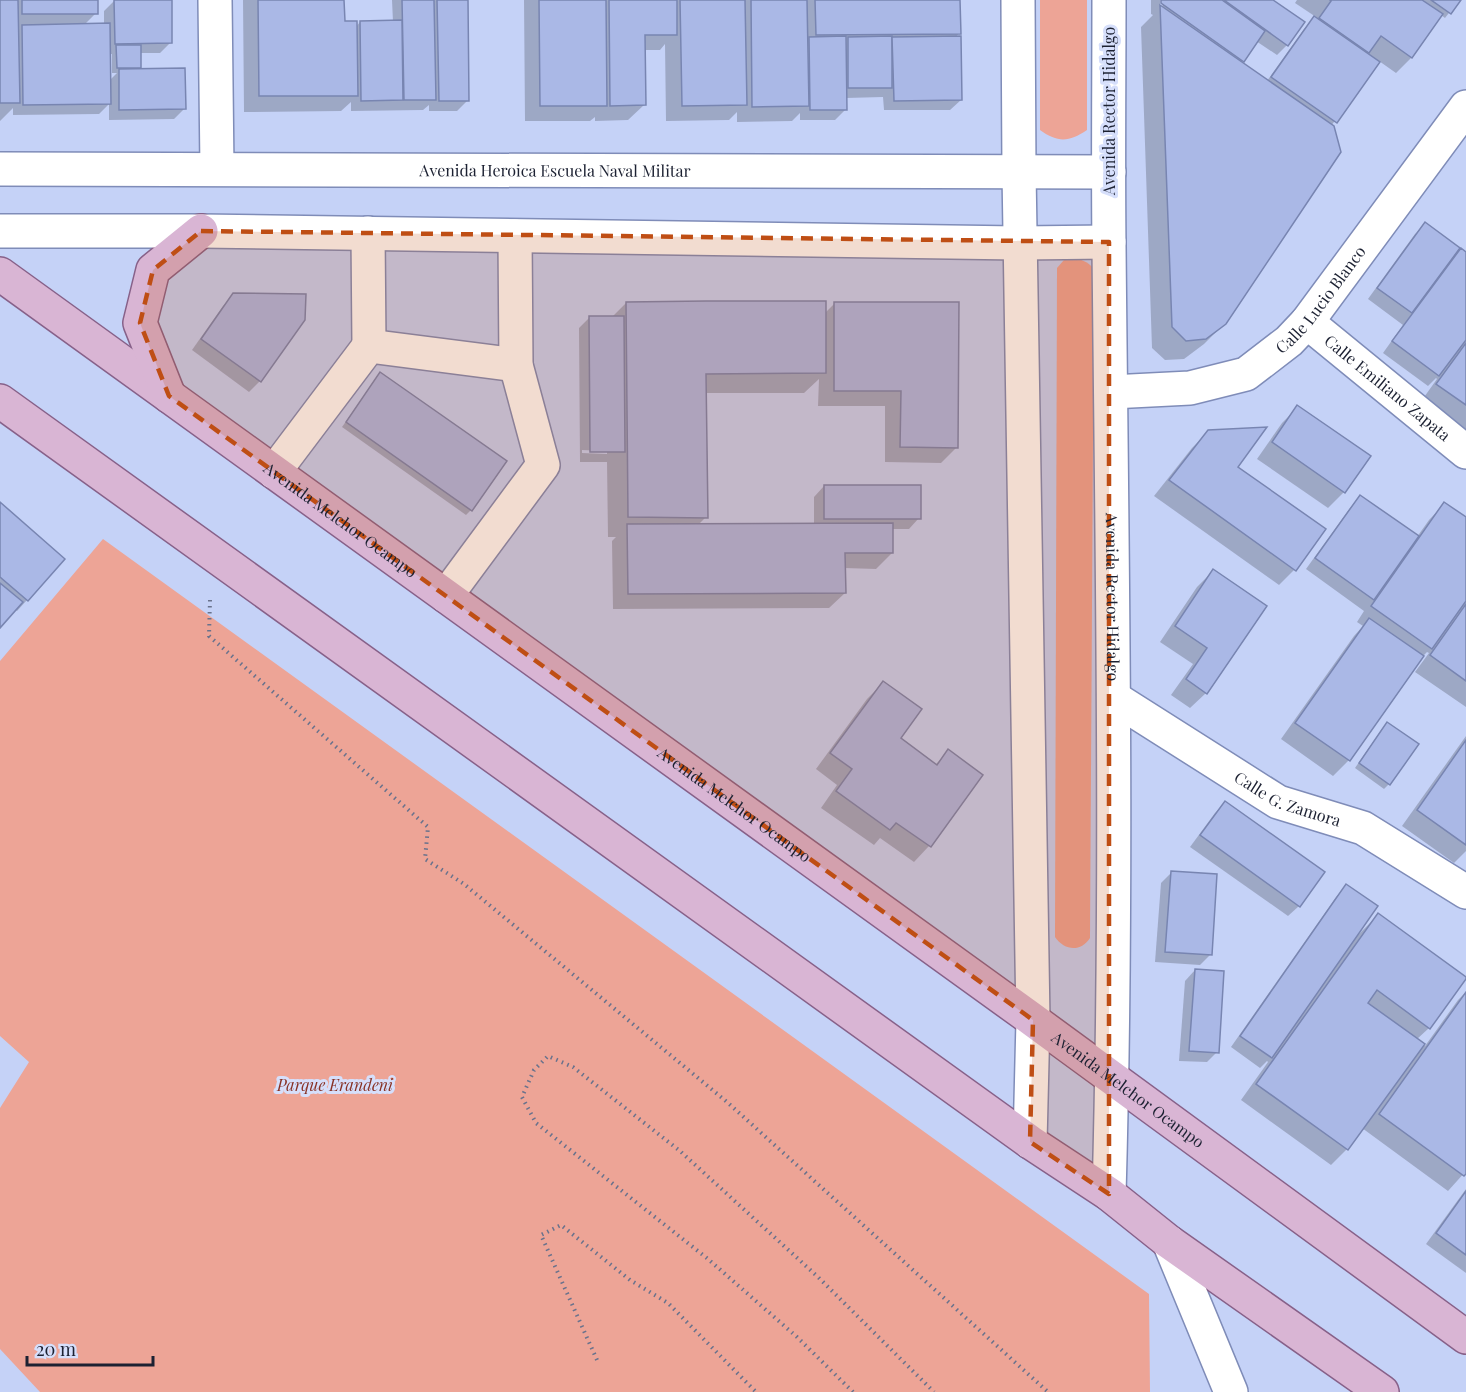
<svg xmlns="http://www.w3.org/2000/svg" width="1466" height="1392" font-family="'Playfair Display',serif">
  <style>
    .green { fill: #eda496 }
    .shadow { fill: #0003; fill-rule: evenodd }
    .building { fill: #aab8e6; stroke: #7885b1; stroke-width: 1.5 }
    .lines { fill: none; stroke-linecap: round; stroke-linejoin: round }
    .minor-casing { stroke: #7f8cb8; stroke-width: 36 }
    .major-casing { stroke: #876189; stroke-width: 36 }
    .path { stroke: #69728c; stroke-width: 4; stroke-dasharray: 1.5 4.5; stroke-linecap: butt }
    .minor { stroke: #fff; stroke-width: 33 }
    .major { stroke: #d9b5d4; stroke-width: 33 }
    .marked { fill: #bf4e14; fill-opacity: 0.2; stroke: #bf4e14; stroke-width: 4.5; stroke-dasharray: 12 8; stroke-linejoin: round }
    .labels { text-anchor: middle; stroke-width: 6; stroke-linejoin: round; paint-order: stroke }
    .street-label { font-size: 16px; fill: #1c2132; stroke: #d6dffb }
    .park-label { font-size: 16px; font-style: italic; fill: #883124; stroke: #d6dffb }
  </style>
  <rect width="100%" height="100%" fill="#c5d2f7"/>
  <g class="green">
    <path d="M1040,0h47v130c-18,12 -29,13 -47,0z"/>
    <path d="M1071,258c10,1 16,3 23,11l-4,669c-10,15 -26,12 -35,-1l2,-669 7,-8z"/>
    <polygon points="103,539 1149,1294 1150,1392 40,1392 0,1349 0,1108 29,1062 0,1036 0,661"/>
  </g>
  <g class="shadow">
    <path d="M0,0h96v13l-12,12h20v-14l11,-11h55v43l-10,10h-20v15l-3,2 47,39 -10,10 -65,1v-16l-10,10 -86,1v-7l-13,13zM109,54h3v19h5l-8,8z"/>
    <polygon points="243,0 343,0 343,22 356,27 360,22 393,22 392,0 466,0 468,100 457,111 429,111 429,105 423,110 351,111 351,102 341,111 244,112"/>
    <polygon points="524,0 959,0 959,33 956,37 961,100 950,110 884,110 883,97 846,98 846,109 835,120 800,120 800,113 792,121 737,122 737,112 729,120 666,121 665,44 660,50 644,50 644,105 628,120 595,121 595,117 590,121 525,121"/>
    <polygon points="1151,0 1160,0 1160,11 1162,11 1163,0 1270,0 1287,45 1277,55 1256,41 1240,63 1267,81 1304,29 1316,17 1295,3 1297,0 1459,0 1445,18 1441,15 1411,58 1396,73 1379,61 1331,126 1225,323 1204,344 1184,359 1165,360 1152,348 1141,27 1153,15 1151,14"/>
    <polygon points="1426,224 1450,261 1461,250 1466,254 1466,432 1422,400 1437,379 1436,378 1428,386 1383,353 1403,325 1368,299 1415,234"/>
    <polygon points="234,295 304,319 260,381 249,392 192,350 223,306"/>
    <path d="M626,303l199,10 10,-10 122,144 -16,16 -56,-1v-56h-67l1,-27 -15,14h-99l1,124 -8,8h116v-28l10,-11 95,32 -10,11h-18l1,24 -16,16 -32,-1 1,25 -16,15 -216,1 -1,-68 4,-4h-8l-1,-75h-27l-1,-134 10,-10 23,-1zM582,450l25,1v3l-25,-1z"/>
    <polygon points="376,379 471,510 466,515 342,427"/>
    <polygon points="1298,407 1344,492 1328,508 1257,459 1282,423"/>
    <polygon points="1208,432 1294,570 1279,585 1154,496 1192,448"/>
    <polygon points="1360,497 1417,537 1429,520 1444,504 1466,519 1466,707 1415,672 1429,653 1427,652 1422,657 1349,760 1333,776 1281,739 1354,636 1363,626 1357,622 1364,611 1306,569 1350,508"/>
    <polygon points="0,504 63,559 27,600 17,611 15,609 0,626"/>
    <polygon points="1213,571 1206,693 1190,708 1171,695 1193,664 1160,642 1197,587"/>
    <polygon points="883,683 899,738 935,765 949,751 981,775 929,846 914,862 880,838 874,845 821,808 837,785 816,769 867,699"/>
    <polygon points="1382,729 1389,784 1384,789 1355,768"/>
    <polygon points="1466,736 1466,851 1454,863 1402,826"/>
    <polygon points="1225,803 1299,906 1288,916 1190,847 1215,813"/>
    <polygon points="1172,872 1211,954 1200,965 1155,962 1161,883"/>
    <polygon points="1346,886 1356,934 1358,935 1378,915 1429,1028 1416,1040 1425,1046 1458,1000 1466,992 1466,1171 1448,1191 1362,1128 1347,1149 1331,1165 1241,1100 1268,1062 1267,1061 1260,1068 1231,1047 1336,897"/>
    <polygon points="1195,970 1217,1052 1207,1062 1179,1061 1185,981"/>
    <polygon points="1466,1189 1466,1273 1426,1244"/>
  </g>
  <g class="building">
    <polygon points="0,0 18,0 20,103 0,103"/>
    <rect x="22" y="0" width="76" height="14"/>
    <polygon points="114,0 172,0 172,43 115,44"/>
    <polygon points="258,0 344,0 345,21 357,21 358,96 259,96"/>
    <polygon points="402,0 434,0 436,100 404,100"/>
    <polygon points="437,0 468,0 469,101 439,101"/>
    <polygon points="539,0 606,0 607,106 540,106"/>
    <polygon points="609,0 677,0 677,35 645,35 646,105 610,106"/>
    <polygon points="680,0 745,0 747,105 682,106"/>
    <polygon points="751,0 807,0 809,106 752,107"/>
    <polygon points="815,0 960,0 961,34 816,35"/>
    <polygon points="1161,0 1222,0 1265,31 1244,62 1161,3"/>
    <polygon points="1224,0 1273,0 1305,22 1288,46"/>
    <polygon points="1330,0 1422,0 1443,14 1412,58 1381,36 1369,53 1319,18 1331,1"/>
    <polygon points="1431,0 1461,0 1451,14"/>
    <polygon points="1160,5 1334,126 1341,152 1226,324 1206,339 1186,341 1172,327"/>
    <polygon points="1314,16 1380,62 1337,123 1271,77"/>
    <polygon points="402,20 403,100 361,101 360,21"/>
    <polygon points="110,23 111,104 23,105 22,25"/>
    <polygon points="846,36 847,110 810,110 809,37"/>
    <polygon points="892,36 892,88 848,88 848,37"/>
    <polygon points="961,36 962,100 894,101 892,37"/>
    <polygon points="116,45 141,45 141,68 117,68"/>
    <polygon points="185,68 186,109 119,110 119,69"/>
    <polygon points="1425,222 1460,248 1412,313 1377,288"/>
    <polygon points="1461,248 1466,252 1466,340 1439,376 1392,341"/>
    <polygon points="233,293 306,294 305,320 261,382 201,339"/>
    <polygon points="706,301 826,301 826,373 706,374 708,518 628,517 626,302"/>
    <polygon points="834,302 959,302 958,448 900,447 901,391 834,391"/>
    <polygon points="589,316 624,316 625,452 590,452"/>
    <polygon points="1466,343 1466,405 1436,384"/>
    <polygon points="380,372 507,461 472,511 346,422"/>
    <polygon points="1297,405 1371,456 1345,493 1272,442"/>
    <polygon points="1267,427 1238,467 1326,529 1296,571 1169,480 1208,430"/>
    <rect x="824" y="485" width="97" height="34"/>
    <polygon points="1360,495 1419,536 1374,600 1315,558"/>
    <polygon points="0,502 65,559 28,601 0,577"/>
    <polygon points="1444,502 1466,517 1466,601 1432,649 1371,606"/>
    <polygon points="893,523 893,553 845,553 846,593 628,594 627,524"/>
    <polygon points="1213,569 1267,606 1207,694 1186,679 1207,648 1175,626"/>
    <polygon points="0,583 23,602 0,628"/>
    <polygon points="1466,604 1466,681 1430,655"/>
    <polygon points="1369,618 1424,656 1350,761 1295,723"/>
    <polygon points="883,681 922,709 901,738 937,765 948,749 983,775 931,847 896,823 890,830 836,791 852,769 830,753"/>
    <polygon points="1387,722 1419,744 1390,785 1359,763"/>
    <polygon points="1466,740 1466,845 1417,810"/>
    <polygon points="1225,801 1325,872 1300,907 1200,835"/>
    <polygon points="1171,871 1217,874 1212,955 1165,952"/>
    <polygon points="1346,884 1378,906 1272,1058 1240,1036"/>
    <polygon points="1378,913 1466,977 1466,979 1430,1029 1377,990 1368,1003 1425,1044 1348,1150 1256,1084"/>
    <polygon points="1195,969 1224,971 1219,1053 1189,1051"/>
    <polygon points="1466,992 1466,1174 1464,1176 1379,1114"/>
    <polygon points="1466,1191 1466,1255 1436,1233"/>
  </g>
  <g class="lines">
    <defs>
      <g id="minor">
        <polyline points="215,0 217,169"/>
        <polyline points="1018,0 1019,172 1033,1020 1030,1142"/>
        <path id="s1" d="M1109,0c0,82 -1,164 0,246 3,316 9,632 0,948"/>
        <path id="s2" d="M0,169l1109,3"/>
        <polyline points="0,231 201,231 1020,243 1109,242"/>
        <polyline points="368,233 369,346"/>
        <path id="s3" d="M1307,322l159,130"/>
        <path id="s4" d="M1111,392l79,-4 56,-14 43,-33 18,-19 159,-215"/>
        <polyline points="274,472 369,346 516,365"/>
        <polyline points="446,596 543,465 516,365 515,236"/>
        <path id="s5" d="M1114,698l164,104 85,26 103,64"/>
        <polyline points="1169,1242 1231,1392"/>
      </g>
      <g id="major">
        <path id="s6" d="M0,274l1033,746 433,317"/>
        <polyline points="169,396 140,323 153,270 201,231"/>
        <polyline points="0,401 1030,1142 1109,1194 1169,1242 1382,1392"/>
      </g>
    </defs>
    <use href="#minor" class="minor-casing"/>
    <use href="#major" class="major-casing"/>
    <g class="path">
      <polyline points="210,600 209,636 428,827 425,859 464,884 727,1102 1048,1392"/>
      <polyline points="597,1360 541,1235 561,1225 630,1280 668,1303 756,1392"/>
      <polyline points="853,1392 797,1337 708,1259 536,1123 522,1097 534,1070 548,1056 573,1067 680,1151 818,1277 934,1392"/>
    </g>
    <use href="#minor" class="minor"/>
    <use href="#major" class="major"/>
  </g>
  <path class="marked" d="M201,231l908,11v952l-79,-52 3,-122 -864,-624 -29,-73 13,-53z"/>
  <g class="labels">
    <g class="street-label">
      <text transform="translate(1109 111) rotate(-90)" y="6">Avenida Rector Hidalgo</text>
      <text dy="6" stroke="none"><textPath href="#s2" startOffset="555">Avenida Heroica Escuela Naval Militar</textPath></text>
      <text dy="6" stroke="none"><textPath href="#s4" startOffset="243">Calle Lucio Blanco</textPath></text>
      <text dy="6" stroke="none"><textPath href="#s3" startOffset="104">Calle Emiliano Zapata</textPath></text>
      <text dy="6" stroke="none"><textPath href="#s6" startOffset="420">Avenida Melchor Ocampo</textPath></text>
      <text dy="6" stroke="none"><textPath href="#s1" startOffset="597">Avenida Rector Hidalgo</textPath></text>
      <text dy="6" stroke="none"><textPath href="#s5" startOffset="202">Calle G. Zamora</textPath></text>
      <text dy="6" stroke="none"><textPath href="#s6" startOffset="906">Avenida Melchor Ocampo</textPath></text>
      <text dy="6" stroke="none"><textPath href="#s6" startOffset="1392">Avenida Melchor Ocampo</textPath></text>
    </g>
    <g class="park-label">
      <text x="335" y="1091">Parque Erandeni</text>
    </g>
  </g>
  <path d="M27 1356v9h126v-9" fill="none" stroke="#1c2132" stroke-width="3"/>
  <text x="36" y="1356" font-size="18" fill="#1c2132" stroke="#d6dffb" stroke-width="4.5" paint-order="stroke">20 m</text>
</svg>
